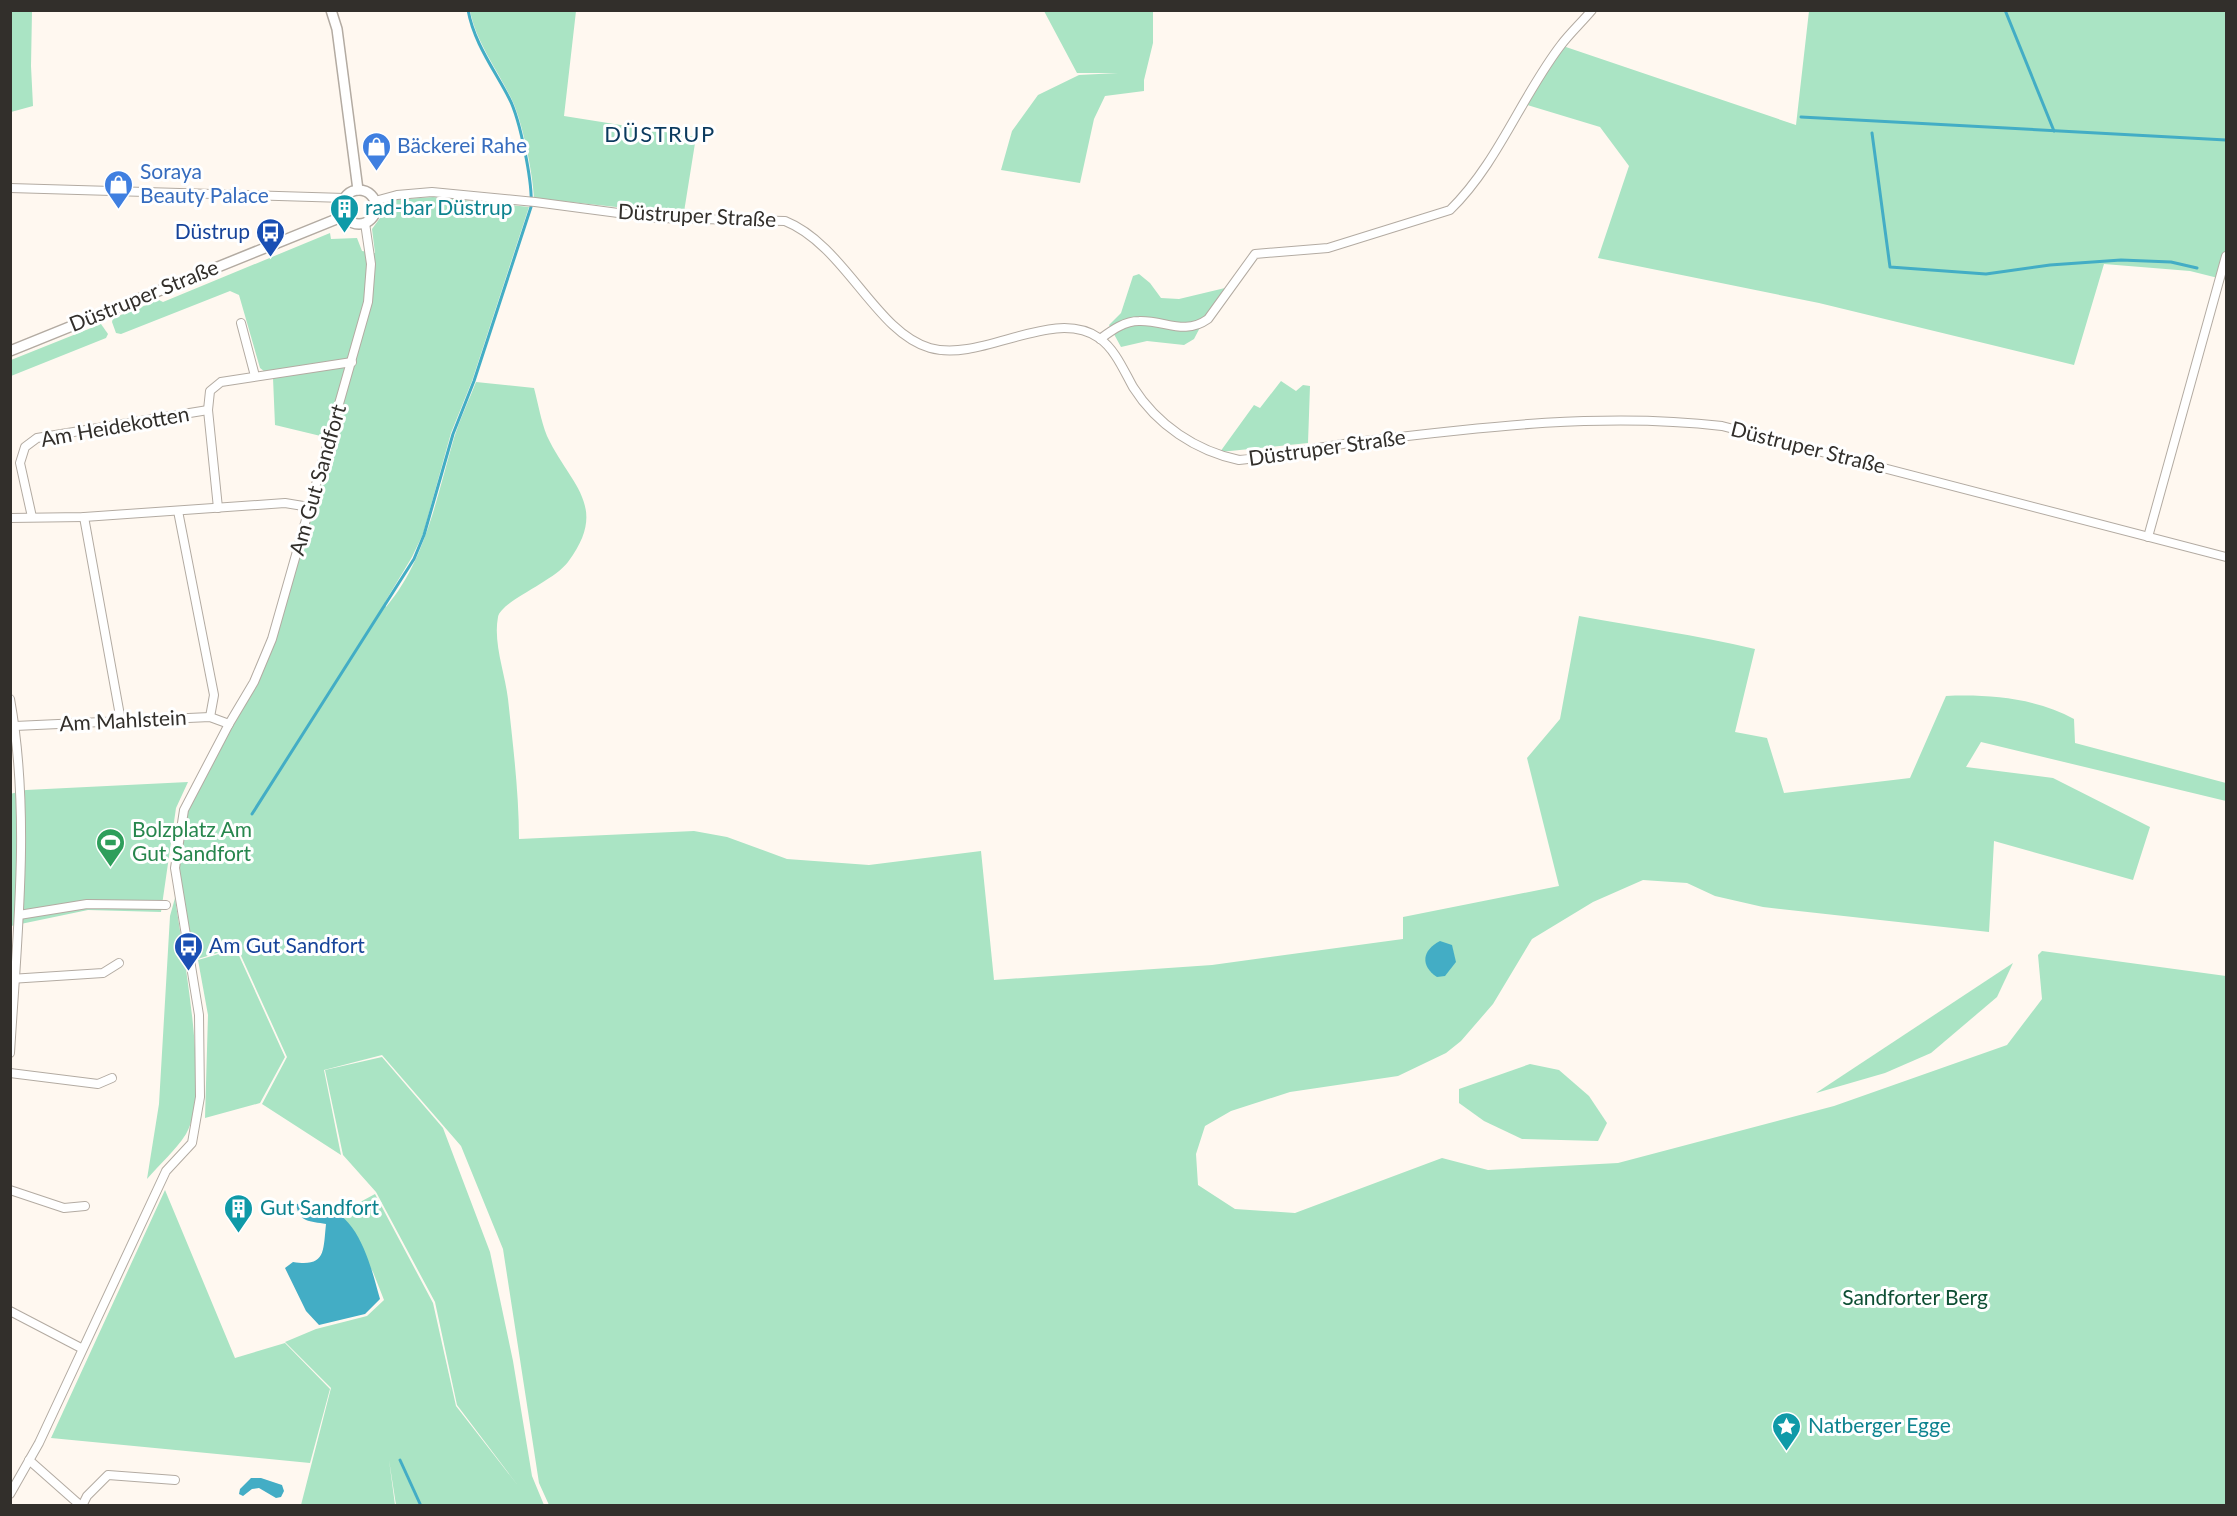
<svg xmlns="http://www.w3.org/2000/svg" width="2237" height="1516" font-family="Lato,sans-serif">
  <style>
    .green { fill: #aae4c4 }
    .water { fill: #43adc5 }
    .lines { fill: none; stroke-linecap: round; stroke-linejoin: round }
    .stream { stroke: #43adc5; stroke-width: 3 }
    .minor-casing { stroke: #b3aba2; stroke-width: 10 }
    .tertiary-casing { stroke: #b3aba2; stroke-width: 12 }
    .minor { stroke: #fff; stroke-width: 8 }
    .tertiary { stroke: #fff; stroke-width: 9 }
    .labels { text-anchor: middle; stroke-width: 6; stroke-linejoin: round; paint-order: stroke }
    .shop-label { font-size: 21px; fill: #366cbe; stroke: #fff; text-anchor: start }
    .culture-label { font-size: 21px; fill: #0d838f; stroke: #fff; text-anchor: start }
    .street-label { font-size: 21px; fill: #322f2b; stroke: #fff }
    .transit-label { font-size: 21px; fill: #164399; stroke: #fff; text-anchor: end }
    .leisure-label { font-size: 21px; fill: #27864d; stroke: #fff; text-anchor: start }
    .park-label { font-size: 21px; fill: #0e4f34; stroke: #fff }
    .neighbourhood-label { font-size: 22px; letter-spacing: 1.5px; fill: #0b3a5e; stroke: #fff }
  </style>
  <rect width="100%" height="100%" fill="#fff8f0"/>
  <g class="green">
    <polygon points="11,10 32,11 31,66 33,106 11,112"/>
    <path d="M470,11h106l-12,105 132,21 -12,75 -4,2 -146,-16c-1,-24 -12,-79 -23,-100 -14,-29 -34,-54 -41,-87z"/>
    <polygon points="1044,11 1153,11 1153,43 1144,80 1144,91 1105,96 1094,119 1080,183 1001,170 1012,131 1038,95 1079,75 1118,73 1077,73"/>
    <polygon points="1809,11 2226,11 2226,280 2190,271 2104,264 2074,365 1819,303 1598,258 1629,166 1600,127 1524,104 1560,45 1796,125"/>
    <path d="M433,197l96,10 -57,174 -21,52 -28,101 -11,23 -27,45 1,5c40,-47 51,-112 68,-169 6,-19 15,-38 22,-56l58,6c4,15 7,33 13,48 23,49 63,70 21,126 -15,20 -67,39 -70,55 -5,26 7,56 10,82 5,46 11,95 11,140l175,-8 33,6 60,22 82,6 112,-14 13,129 218,-15 191,-26v-22l156,-31 -32,-128 33,-39 19,-103c59,11 117,19 176,33l-20,83 32,6 17,55 126,-15 36,-82c41,-2 91,2 128,23l1,24 151,40v18l-245,-59 -15,25 87,11 97,49 -17,53 -139,-39 -5,91 -226,-25 -48,-11 -28,-13 -44,-3 -50,22 -61,37 -39,65 -32,37 -15,12 -48,23 -108,16 -59,19 -26,15 -9,28 2,31 37,24 60,4 147,-55 46,12 130,-7 216,-57 173,-61 35,-46 -4,-44 4,-4 184,25v529h-1677l-10,-22 -36,-234 -42,-103 -79,-91 -58,15 17,85 -79,-51 25,-47 -50,-110 -46,14 -16,-93 9,-58 88,-171 57,-201 -54,-13 -2,-47 -13,-10 -21,-73 -9,-4 -109,43 -5,-1 -4,-11 1,-4 46,-18 4,2 167,-69 1,6 26,-1 5,13 13,2 -3,-24 21,-29z"/>
    <polygon points="1139,274 1150,283 1161,298 1179,299 1225,288 1207,314 1194,339 1184,345 1147,341 1121,347 1109,325 1121,313 1133,276"/>
    <polygon points="101,324 108,334 106,338 11,376 11,360"/>
    <polygon points="1281,381 1296,391 1303,385 1310,386 1308,443 1220,452 1254,405 1260,408"/>
    <polygon points="188,782 176,808 161,912 88,910 11,926 10,794 26,790"/>
    <path d="M175,898c7,50 36,196 11,236 -10,16 -27,31 -39,45l12,-75 11,-188z"/>
    <polygon points="236,949 285,1057 260,1103 205,1118 208,1015 198,960"/>
    <polygon points="2013,963 1997,997 1931,1053 1885,1073 1816,1093"/>
    <polygon points="382,1057 443,1128 490,1252 513,1361 532,1476 544,1505 396,1505 389,1460 395,1505 301,1505 331,1388 285,1342 316,1329 367,1316 384,1300 373,1272 336,1215 375,1194 433,1303 456,1406 519,1487 457,1405 435,1302 376,1192 343,1155 325,1070"/>
    <polygon points="1530,1064 1559,1070 1589,1096 1607,1123 1598,1141 1522,1139 1484,1121 1459,1103 1459,1089"/>
    <polygon points="165,1190 235,1358 285,1343 330,1389 310,1463 51,1438"/>
  </g>
  <g class="water">
    <path d="M1440,941l12,4 4,17 -11,14 -8,1c-17,-11 -15,-27 3,-36z"/>
    <path d="M313,1203c45,7 56,57 67,96l-15,15 -46,11 -13,-14 -21,-43 8,-6c33,5 30,-10 33,-38 -16,-3 -27,-1 -30,-20z"/>
    <polygon points="251,1478 261,1478 282,1485 284,1491 281,1497 276,1498 259,1488 252,1489 243,1496 239,1494 240,1489"/>
  </g>
  <g class="lines">
    <g class="stream">
      <polyline points="2005,10 2054,131"/>
      <polyline points="1801,117 2226,140"/>
      <polyline points="1872,133 1890,267 1986,274 2050,265 2121,260 2171,262 2197,268"/>
      <path d="M252,814l162,-255 10,-24 29,-101 21,-53 57,-174c2,-24 -11,-88 -22,-109 -15,-29 -35,-55 -41,-88"/>
      <polyline points="400,1460 421,1506"/>
    </g>
    <defs>
      <g id="minor">
        <polyline points="10,188 345,198"/>
        <path d="M375,201l22,-6 35,-3 103,10 121,16 129,3c60,24 91,112 145,127 52,15 123,-42 169,-10 16,11 25,33 34,49 24,38 63,64 106,73 42,-4 83,-14 126,-19 117,-14 239,-29 357,-15l504,131"/>
        <polyline points="241,323 255,376"/>
        <path d="M1100,339c11,-8 24,-18 39,-18 26,-1 45,15 69,-2l47,-65 73,-6 122,-38c48,-47 71,-113 111,-165 9,-12 21,-23 31,-35"/>
        <polyline points="218,508 208,410 210,391 221,382 352,362"/>
        <polyline points="178,511 214,695 210,717"/>
        <polyline points="32,517 20,463 25,447 37,438 208,410"/>
        <polyline points="84,517 121,721"/>
        <polyline points="10,518 84,517 285,503 309,507"/>
        <polyline points="2148,537 2226,256"/>
        <path d="M10,699c21,116 7,237 0,354"/>
        <polyline points="15,726 210,717 229,724"/>
        <polyline points="19,915 87,904 166,905"/>
        <polyline points="10,979 103,973 119,963"/>
        <polyline points="10,1073 98,1084 112,1078"/>
        <polyline points="10,1190 64,1208 85,1206"/>
        <polyline points="10,1311 81,1348"/>
        <polyline points="29,1460 81,1506"/>
        <polyline points="10,1494 39,1443 166,1171 192,1143 200,1097 199,1015 175,868 184,810 229,724 254,682 272,639 368,302 371,264 365,223"/>
        <polyline points="82,1506 87,1496 108,1475 175,1480"/>
      </g>
      <g id="tertiary">
        <polyline points="331,10 337,29 358,190"/>
        <circle cx="359" cy="207" r="17"/>
        <polyline points="10,351 344,216"/>
      </g>
    </defs>
    <use href="#minor" class="minor-casing"/>
    <use href="#tertiary" class="tertiary-casing"/>
    <use href="#minor" class="minor"/>
    <use href="#tertiary" class="tertiary"/>
  </g>
  <defs>
    <symbol id="shop-pin" viewBox="-11 -11 22 30"><path d="M0 17L-7.5 6A9.5 9.5 0 1 1 7.5 6Z" fill="#3f7fe0" stroke="#fff"/><path d="M-5-2.5h2.3a2.7 3.5 0 0 1 5.4 0H5L5.5 6h-11ZM-1.5-2.5h3a1.5 2.3 0 0 0-3 0Z" fill="#fff"/></symbol>
    <symbol id="building-pin" viewBox="-11 -11 22 30"><path d="M0 17L-7.5 6A9.5 9.5 0 1 1 7.5 6Z" fill="#0f9aa8" stroke="#fff"/><path d="M-4-6H4V6H1V3H-1V6H-4ZM-2.5-4.3h1.7v1.8h-1.7ZM.8-4.3h1.7v1.8H.8ZM-2.5-1h1.7V.8h-1.7ZM.8-1h1.7V.8H.8Z" fill="#fff"/></symbol>
    <symbol id="bus-pin" viewBox="-11 -11 22 30"><path d="M0 17L-7.5 6A9.5 9.5 0 1 1 7.5 6Z" fill="#1a4fb4" stroke="#fff"/><path d="M-5-6H5V4H4V6H2V4H-2V6H-4V4H-5ZM-3.5-4V0h7V-4ZM-3.5 1.2v1.5H-2V1.2ZM2 1.2v1.5H3.5V1.2Z" fill="#fff"/></symbol>
    <symbol id="stadium-pin" viewBox="-11 -11 22 30"><path d="M0 17L-7.5 6A9.5 9.5 0 1 1 7.5 6Z" fill="#2e9e5b" stroke="#fff"/><path d="M0-5a6.5 5 0 1 0 0 10a6.5 5 0 1 0 0-10ZM-3.5-1.8h7v3.6h-7Z" fill="#fff"/></symbol>
    <symbol id="sight-pin" viewBox="-11 -11 22 30"><path d="M0 17L-7.5 6A9.5 9.5 0 1 1 7.5 6Z" fill="#0f9aa8" stroke="#fff"/><path d="M0-6L1.8-2.2L6-1.7L2.9 1.2L3.7 5.4L0 3.3L-3.7 5.4L-2.9 1.2L-6-1.7L-1.8-2.2Z" fill="#fff"/></symbol>
  </defs>
  <g fill-rule="evenodd">
    <use href="#shop-pin" x="360" y="130" width="33" height="45"/>
    <use href="#shop-pin" x="102" y="168" width="33" height="45"/>
    <use href="#building-pin" x="328" y="192" width="33" height="45"/>
    <use href="#bus-pin" x="254" y="216" width="33" height="45"/>
    <use href="#stadium-pin" x="94" y="826" width="33" height="45"/>
    <use href="#bus-pin" x="172" y="930" width="33" height="45"/>
    <use href="#building-pin" x="222" y="1192" width="33" height="45"/>
    <use href="#sight-pin" x="1770" y="1410" width="33" height="45"/>
  </g>
  <g class="labels">
    <g class="shop-label">
      <text x="397" y="153">Bäckerei Rahe</text>
      <text x="140" y="179">Soraya<tspan x="140" dy="24">Beauty Palace</tspan></text>
    </g>
    <g class="culture-label">
      <text x="365" y="215">rad-bar Düstrup</text>
      <text x="260" y="1215">Gut Sandfort</text>
      <text x="1808" y="1433">Natberger Egge</text>
    </g>
    <g class="street-label">
      <text transform="translate(697 216) rotate(3)" y="7">Düstruper Straße</text>
      <text transform="translate(144 296) rotate(-22)" y="7">Düstruper Straße</text>
      <text transform="translate(115 427) rotate(-10)" y="7">Am Heidekotten</text>
      <text transform="translate(1327 448) rotate(-8)" y="7">Düstruper Straße</text>
      <text transform="translate(1808 448) rotate(14)" y="7">Düstruper Straße</text>
      <text transform="translate(318 480) rotate(-74)" y="7">Am Gut Sandfort</text>
      <text transform="translate(123 721) rotate(-3)" y="7">Am Mahlstein</text>
    </g>
    <g class="transit-label">
      <text x="250" y="239">Düstrup</text>
      <text x="209" y="953" text-anchor="start">Am Gut Sandfort</text>
    </g>
    <g class="leisure-label">
      <text x="132" y="837">Bolzplatz Am<tspan x="132" dy="24">Gut Sandfort</tspan></text>
    </g>
    <g class="park-label">
      <text x="1915" y="1305">Sandforter Berg</text>
    </g>
    <g class="neighbourhood-label">
      <text x="660" y="142">DÜSTRUP</text>
    </g>
  </g>
  <rect width="2237" height="1516" fill="none" stroke="#322f2b" stroke-width="24"/>
</svg>
